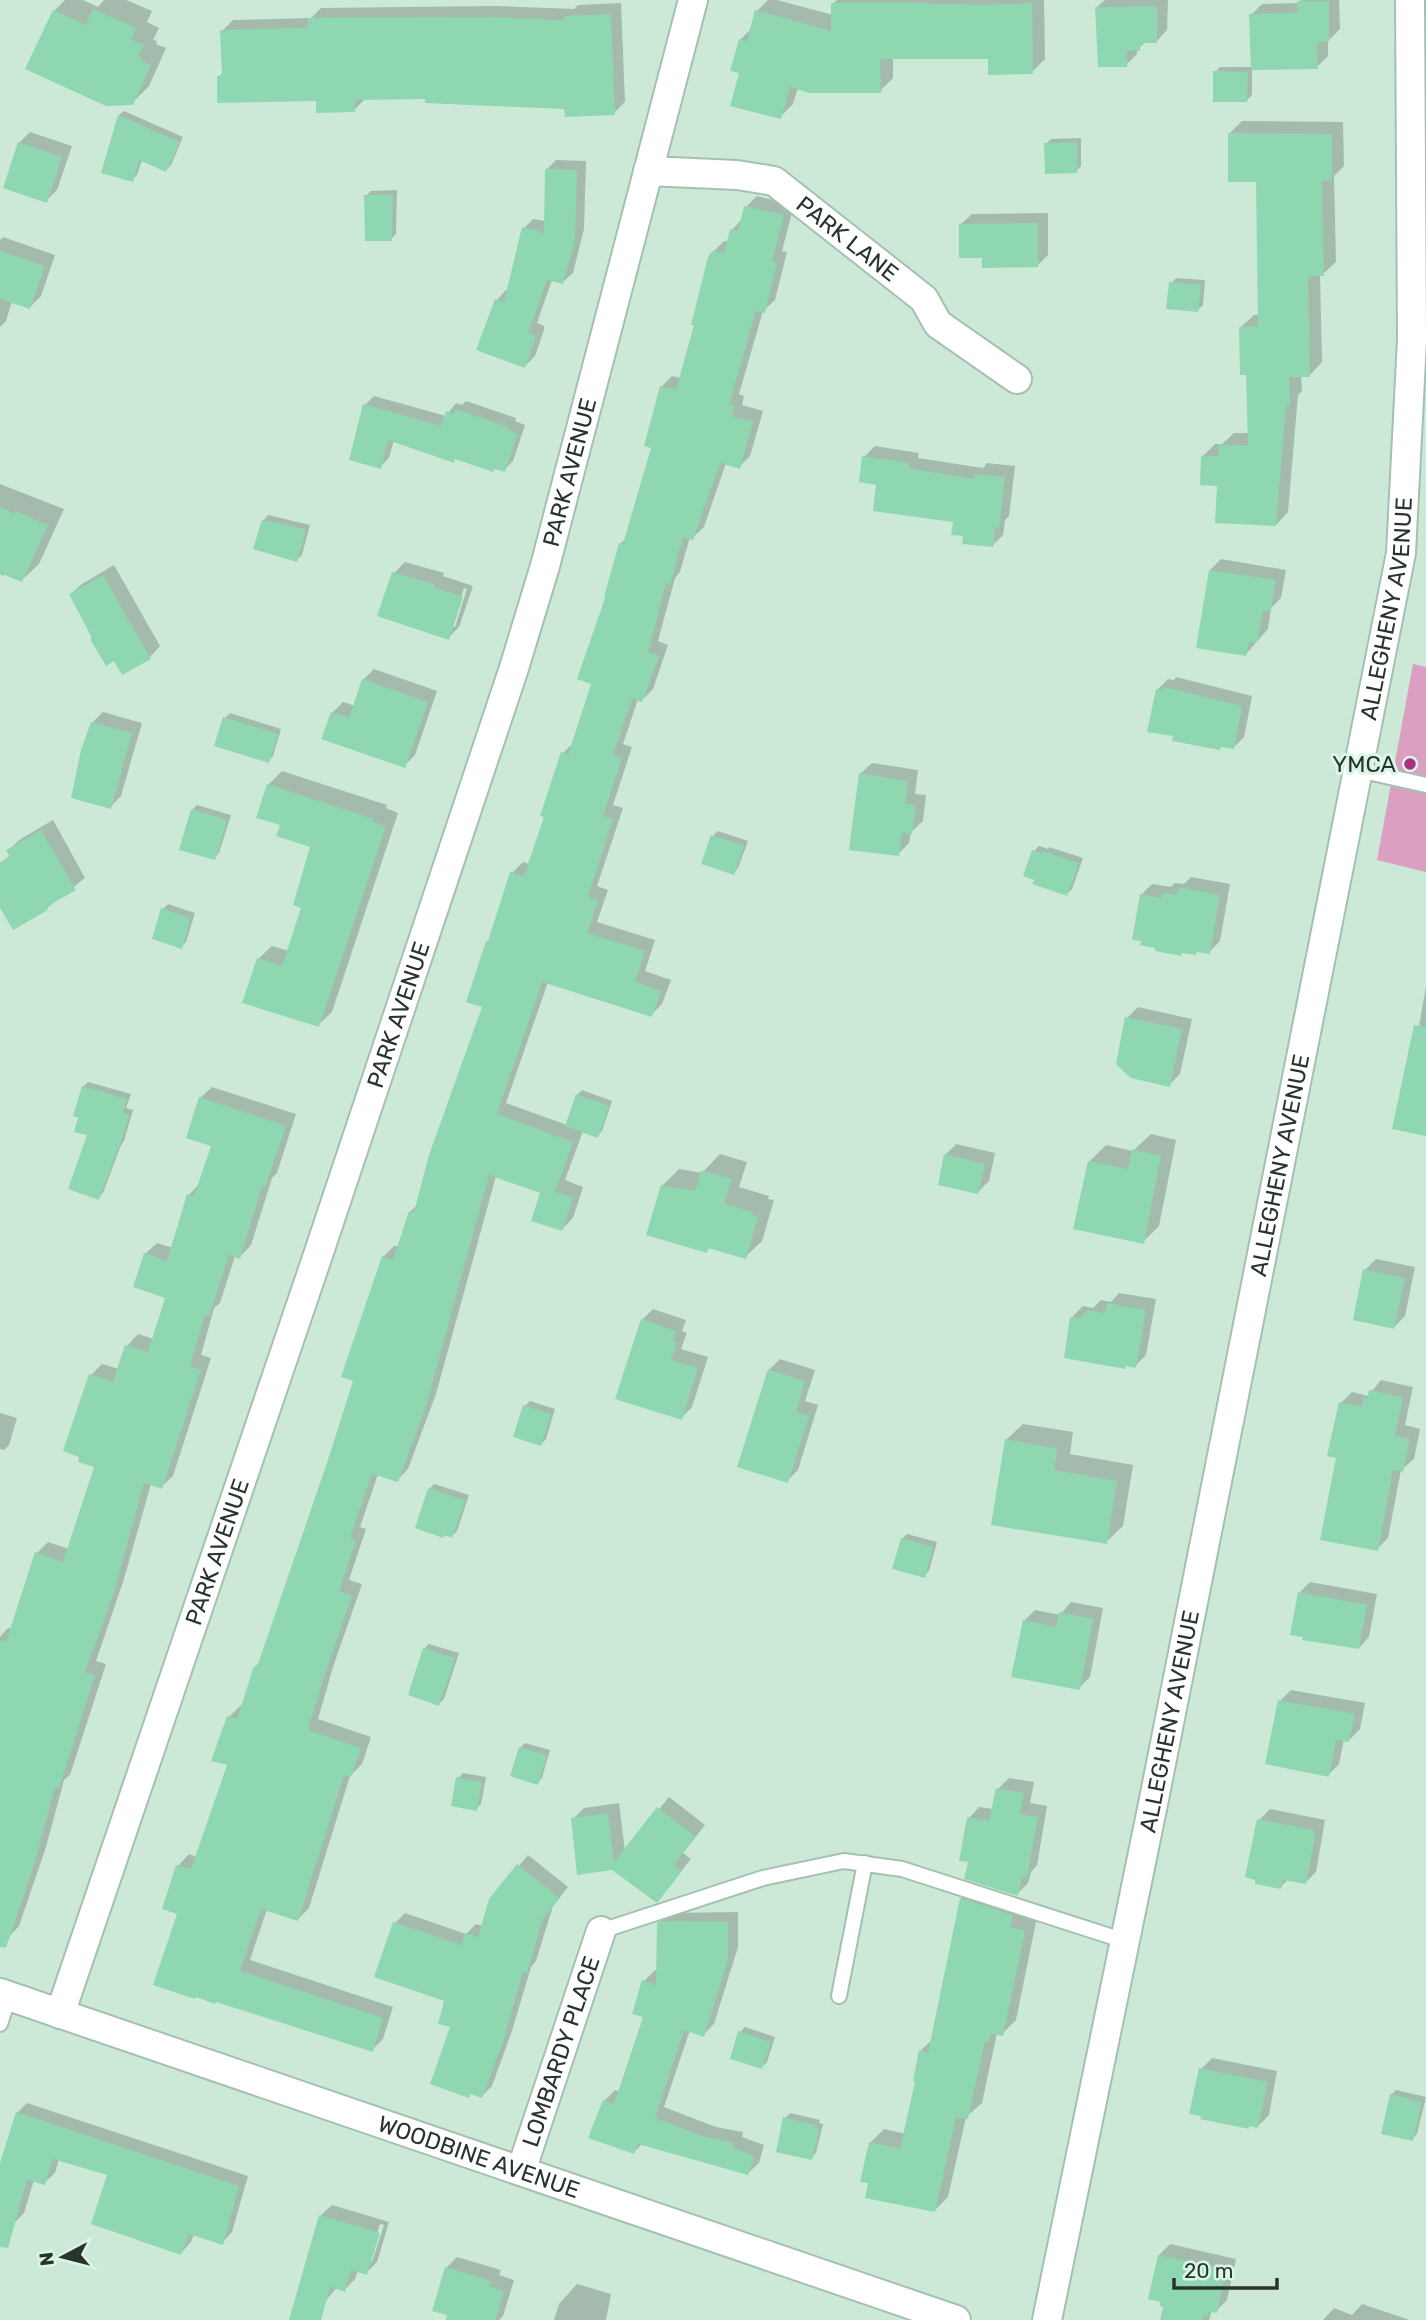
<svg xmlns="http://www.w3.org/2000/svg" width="1426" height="2320" font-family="Rubik,sans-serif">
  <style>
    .green { fill: #db9fc1 }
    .shadow { fill: #0003; fill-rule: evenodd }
    .building { fill: #8fd7b1 }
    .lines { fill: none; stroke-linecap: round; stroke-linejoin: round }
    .service-casing { stroke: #a5c0b1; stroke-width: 18 }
    .minor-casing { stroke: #a5c0b1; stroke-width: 32 }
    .service { stroke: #fff; stroke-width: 14 }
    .minor { stroke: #fff; stroke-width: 28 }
    .poi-dot { fill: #ac3083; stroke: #daf6e6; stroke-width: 2.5 }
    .labels { text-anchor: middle; stroke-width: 6; stroke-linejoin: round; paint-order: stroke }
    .street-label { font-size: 23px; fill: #29342e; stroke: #daf6e6 }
    .poi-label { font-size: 23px; fill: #29342e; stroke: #daf6e6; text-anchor: end }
  </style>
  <rect width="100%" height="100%" fill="#cce9d8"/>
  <polygon class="green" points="1413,664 1426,667 1426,872 1377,860"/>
  <g class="shadow">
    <polygon points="65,0 83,0 98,7 104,0 126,0 152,11 147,22 159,28 153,40 157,41 156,44 166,48 149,86 132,103 54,11"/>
    <polygon points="768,0 777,0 833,15 833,4 837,0 1044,0 1045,59 1032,72 989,57 893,58 893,78 880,91 798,88 793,104 780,117 741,72 740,40 752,28 757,11"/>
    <polygon points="1105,0 1168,0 1167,30 1157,41 1147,41 1137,49 1137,54 1126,65 1097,7"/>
    <polygon points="1301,0 1339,0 1340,29 1328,41 1328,56 1317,67 1252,68 1252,95 1247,100 1215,72 1220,67 1252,67 1251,15 1262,4 1299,3"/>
    <polygon points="621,3 625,102 614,113 566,107 426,97 365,99 354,110 219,77 223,72 222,31 233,20 311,18 321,8 496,6 574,9 578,5"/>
    <polygon points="124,111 183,137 171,165 166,170 142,160 137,175 132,180 103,172 119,115"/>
    <polygon points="1242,121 1343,122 1344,166 1334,176 1336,262 1323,274 1320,274 1322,362 1310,375 1301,375 1302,391 1298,395 1288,512 1276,525 1203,456 1215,444 1222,444 1234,433 1250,433 1248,373 1241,327 1254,315 1260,315 1257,180 1229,134"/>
    <polygon points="30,132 72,146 57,190 46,201 19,143"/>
    <polygon points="1081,138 1081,166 1076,171 1046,144 1051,139"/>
    <polygon points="556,160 586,161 584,229 573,273 563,282 552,280 537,323 544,326 544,330 535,356 525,366 478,349 497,300 506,290 509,290 524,228 533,219 545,221 546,170"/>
    <polygon points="397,190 396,234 391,239 366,196 371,191"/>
    <polygon points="757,196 794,205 782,251 787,252 775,300 763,311 739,394 744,396 742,405 763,411 750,456 739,467 726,463 704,527 692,538 690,537 680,572 675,578 658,641 668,645 653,689 642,700 638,699 623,744 632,747 613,805 623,808 597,886 608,890 597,922 655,940 645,971 671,980 662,1004 651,1015 548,982 506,1103 567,1125 577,1095 582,1090 612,1101 602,1131 597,1136 583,1131 565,1180 583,1187 573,1218 562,1229 542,1192 496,1176 436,1394 408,1469 397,1480 378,1474 360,1527 366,1529 349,1580 362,1584 333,1667 318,1719 371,1737 362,1764 350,1776 309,1908 298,1919 267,1909 250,1960 393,2007 383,2039 372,2050 216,2000 179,1913 178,1866 189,1854 197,1857 229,1764 229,1717 240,1706 243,1707 255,1667 261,1661 355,1380 383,1257 394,1246 399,1247 410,1212 418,1204 484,1006 487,942 491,938 512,873 523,862 530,864 563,753 574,742 593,683 608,596 620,544 626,538 653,447 661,387 672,376 681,378 713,252 724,241 729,242 732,230 743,218 746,207"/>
    <polygon points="1048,213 1048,255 1037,266 984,256 961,224 972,214"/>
    <polygon points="3,237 55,255 41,296 30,307 12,301 6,321 0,327 0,240"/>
    <polygon points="1176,278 1205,280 1203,305 1198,310 1171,283"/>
    <polygon points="374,396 446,416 456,403 462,405 466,401 516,418 515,421 525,425 513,461 504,470 456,458 453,461 394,440 389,458 380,467 365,405"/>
    <polygon points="875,446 919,453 918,458 983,468 987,463 1015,466 1009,516 1005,520 1003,535 992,546 965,534 955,521 878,483 864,457"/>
    <polygon points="0,484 64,509 39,564 22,580 5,573 3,576 0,574"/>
    <polygon points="268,515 310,525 302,555 297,560 263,521"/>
    <polygon points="1221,559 1286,570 1281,598 1271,608 1268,629 1246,654 1210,570"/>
    <path d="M405,562l39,11 -1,3 30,10 -14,41 -11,11 -54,-65zM464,588l3,1 -12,38h-4z"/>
    <polygon points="114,565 160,646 150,657 115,658 94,638 71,594 82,584"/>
    <polygon points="374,669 437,691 415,755 404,766 332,713 343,702 355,706 363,680"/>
    <polygon points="1176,677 1252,696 1244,737 1233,748 1175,735 1157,690 1168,679 1174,680"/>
    <polygon points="103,712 142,723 121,796 110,807 92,723"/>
    <polygon points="230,713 281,729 273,756 268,761 225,718"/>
    <polygon points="872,763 918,770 915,794 926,795 923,821 911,832 909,843 898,854 861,773"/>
    <polygon points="282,771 387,805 386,808 398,813 332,1012 318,1025 258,959 272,946 289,951 303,907 313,846 282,824 268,785"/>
    <polygon points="197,805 231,815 219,853 214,858 192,810"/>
    <polygon points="53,820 85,878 47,908 14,928 0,904 0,863 11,855 8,851 19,840"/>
    <polygon points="718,831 748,841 738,868 733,873 713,836"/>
    <polygon points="1039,846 1048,849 1049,847 1083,858 1072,889 1067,894 1034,851"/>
    <polygon points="1191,877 1230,884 1220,941 1209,952 1141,895 1152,884 1171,887 1175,883 1184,884"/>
    <polygon points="168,904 195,913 186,942 181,947 163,909"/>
    <polygon points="1426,986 1426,1134 1412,1067"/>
    <polygon points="1138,1007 1192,1019 1180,1074 1169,1085 1127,1018"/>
    <polygon points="88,1082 131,1094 126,1108 133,1110 124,1141 121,1145 103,1193 98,1198 83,1087"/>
    <polygon points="212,1087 296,1114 277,1173 272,1178 251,1245 240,1257 235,1256 220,1303 214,1308 201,1355 211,1358 173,1476 161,1487 151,1484 124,1579 96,1661 106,1664 70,1775 64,1780 46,1847 19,1926 8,1938 0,1936 0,1637 8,1628 12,1629 37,1553 48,1542 69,1549 96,1466 91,1375 102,1364 119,1369 127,1346 138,1334 154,1339 167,1297 145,1254 157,1243 173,1248 189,1195 200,1183 213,1145 200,1098"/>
    <polygon points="1151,1134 1176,1140 1159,1226 1143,1242 1089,1162 1106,1145 1133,1151"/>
    <polygon points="956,1144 995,1153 989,1181 978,1192 945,1155"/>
    <polygon points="720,1154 747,1162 739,1187 769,1196 768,1199 774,1200 762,1241 745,1257 711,1247 706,1251 662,1186 679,1169 702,1173"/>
    <polygon points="1376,1259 1415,1267 1405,1316 1394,1327 1365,1270"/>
    <polygon points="1119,1293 1156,1299 1146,1355 1135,1366 1072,1317 1083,1306 1093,1308 1101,1300 1111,1302"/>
    <polygon points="653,1309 686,1320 682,1331 687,1333 681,1349 708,1357 692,1407 681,1418 642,1320"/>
    <polygon points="780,1359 815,1370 805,1401 818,1405 798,1470 787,1481 769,1370"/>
    <polygon points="1381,1380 1413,1387 1405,1425 1420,1429 1414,1459 1401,1470 1388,1538 1377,1549 1338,1456 1341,1403 1352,1392 1368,1396"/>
    <polygon points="530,1401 555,1409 546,1439 541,1444 525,1406"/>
    <polygon points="0,1413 17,1418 9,1445 4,1450 0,1449"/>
    <polygon points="1023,1424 1073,1432 1070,1454 1133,1465 1123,1526 1106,1542 1006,1440"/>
    <polygon points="434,1484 469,1495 457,1531 452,1536 429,1489"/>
    <polygon points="907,1534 937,1542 929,1571 924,1576 902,1539"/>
    <polygon points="1310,1582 1377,1594 1369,1637 1359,1648 1299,1593"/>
    <polygon points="1071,1602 1103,1608 1090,1677 1079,1688 1024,1621 1035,1610 1060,1615"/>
    <polygon points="429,1644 459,1653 444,1699 439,1704 424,1649"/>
    <polygon points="1291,1690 1365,1703 1360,1729 1349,1740 1344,1739 1339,1764 1328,1775 1280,1701"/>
    <polygon points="525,1743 550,1750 542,1778 537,1783 520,1748"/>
    <polygon points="463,1773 486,1777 481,1804 476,1809 458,1778"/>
    <polygon points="1009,1778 1034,1782 1030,1803 1047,1806 1037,1865 1031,1872 1028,1883 1017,1894 970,1861 969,1818 979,1807 993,1809 998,1789"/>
    <polygon points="669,1797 705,1825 683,1853 691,1859 666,1890 612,1869 573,1819 584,1808 619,1803 625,1851"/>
    <polygon points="1270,1809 1325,1820 1316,1872 1305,1883 1288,1879 1281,1887 1259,1820"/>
    <polygon points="528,1855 568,1887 553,1906 536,1961 531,1967 512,2031 492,2086 482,2096 472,2092 469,2096 446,2000 395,1923 405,1913 466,1934 476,1924 483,1926 490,1900"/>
    <polygon points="975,1885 1026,1901 1023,1914 1037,1917 1016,2020 1002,2034 997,2033 982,2103 966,2117 948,2197 935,2210 870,2182 870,2143 884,2129 906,2134 917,2080 920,2051 933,2039 961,1899"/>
    <polygon points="738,1912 738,1947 714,2024 703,2035 690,2030 664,2107 716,2127 743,2132 742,2137 764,2145 759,2163 748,2173 643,2143 634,2152 604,2101 615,2090 620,2092 645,2016 644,1981 655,1970 658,1972 658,1924 669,1913"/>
    <polygon points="745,2027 775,2037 767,2062 762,2067 740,2032"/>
    <polygon points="1212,2058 1277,2071 1269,2115 1258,2126 1251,2125 1248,2127 1203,2115 1201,2069"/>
    <polygon points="1396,2090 1426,2097 1417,2134 1412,2139 1391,2095"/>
    <polygon points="27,2103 248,2176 232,2232 222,2243 194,2234 191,2242 181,2253 110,2174 59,2159 55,2173 44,2183 34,2180 24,2213 14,2223 0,2219 0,2168 17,2113"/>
    <polygon points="790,2113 820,2120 819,2123 823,2124 816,2153 811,2158 785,2118"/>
    <path d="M332,2205l57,17 -12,40 -11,11 -8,-3 -3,9 -11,11 -7,-3 -12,15 -26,-8 22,-79zM380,2224l4,1 -12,37h-3z"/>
    <polygon points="1170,2244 1236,2259 1227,2300 1216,2311 1212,2310 1209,2320 1161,2320 1165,2305 1159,2255"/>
    <polygon points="457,2257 501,2270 499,2275 514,2280 503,2316 499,2320 447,2320 446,2268"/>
    <polygon points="577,2284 611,2294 606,2320 554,2320 559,2304"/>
    <polygon points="1362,2304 1410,2320 1323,2320 1334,2308 1352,2315"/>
  </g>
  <g class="building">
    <polygon points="1297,1 1329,1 1329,42 1317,42 1318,69 1251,70 1249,14 1297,13"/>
    <polygon points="881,2 987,5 1032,3 1033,74 988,75 988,59 880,59 881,93 809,93 790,87 781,119 730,106 739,73 730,71 739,39 747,41 755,10 831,31 831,3"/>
    <polygon points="1157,6 1157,43 1141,43 1140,51 1127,50 1127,67 1098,67 1095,7"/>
    <polygon points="93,9 136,28 131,39 144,45 138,56 141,58 140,60 151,65 133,105 106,106 25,69 53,10 86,25"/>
    <polygon points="611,14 615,115 565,117 564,109 425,103 425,99 355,100 355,112 316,113 316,101 217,103 217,76 222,76 220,30 308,28 308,18 484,17 565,20 565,16"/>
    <polygon points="1213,71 1248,72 1247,102 1213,102"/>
    <polygon points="118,115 180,142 166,172 139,160 133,182 101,173"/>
    <polygon points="1228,133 1332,134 1332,181 1322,181 1324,276 1308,276 1310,377 1289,377 1290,405 1286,406 1276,526 1215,523 1217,486 1200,485 1201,456 1218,456 1219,444 1248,446 1246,375 1240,375 1239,327 1258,326 1256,182 1228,182"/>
    <polygon points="18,142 62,157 47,203 3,188"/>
    <polygon points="1077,142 1077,173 1045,174 1044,143"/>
    <polygon points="545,169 577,170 575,240 563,284 547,280 528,333 535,336 535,341 525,368 476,350 495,299 504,302 522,227 544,233"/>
    <polygon points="364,195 393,195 392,241 365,241"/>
    <polygon points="744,206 784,215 772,261 777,263 765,313 756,311 729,405 734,406 732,416 753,422 740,469 720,463 693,540 683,537 670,585 666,584 648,652 659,656 642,702 632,699 613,755 622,758 603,816 613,819 588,897 598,901 587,933 645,951 635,982 661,991 652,1017 542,982 497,1114 573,1142 555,1192 573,1198 562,1231 531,1221 540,1193 489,1175 426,1406 398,1482 372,1474 350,1538 356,1540 339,1591 352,1595 323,1680 308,1730 361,1748 351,1777 344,1775 298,1921 261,1909 240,1971 383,2018 373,2052 216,2002 215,2004 196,1997 195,1999 153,1985 177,1914 162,1909 176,1865 191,1869 227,1765 211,1761 227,1716 237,1719 254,1666 257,1667 328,1460 353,1381 341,1377 382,1256 393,1260 409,1211 414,1212 429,1155 482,1007 466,1002 486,941 488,941 510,872 524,876 544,817 540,816 561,752 568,755 591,684 577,679 605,598 604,597 619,543 623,544 651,448 644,446 660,386 676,390 694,325 691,325 708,257 712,251 724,254 730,229 738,231"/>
    <polygon points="1038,223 1038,267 982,268 982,258 959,258 959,224"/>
    <polygon points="0,251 45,266 30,309 0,299"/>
    <polygon points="1169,282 1201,285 1198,312 1166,309"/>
    <polygon points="363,404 441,426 446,411 454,414 456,409 508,427 507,430 518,434 505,472 495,469 493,472 455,459 454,463 388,440 381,469 349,460"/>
    <polygon points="862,456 909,463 908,468 974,479 975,474 1005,477 999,529 995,528 993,547 962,544 963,536 951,535 953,522 873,511 876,485 859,482"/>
    <polygon points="0,507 14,514 15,511 48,525 22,582 0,573"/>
    <polygon points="262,520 306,529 297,562 253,549"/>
    <polygon points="1209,570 1276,580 1271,611 1263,610 1257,642 1249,642 1246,656 1196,648"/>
    <polygon points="392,572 434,584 434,587 463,597 449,640 377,616"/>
    <polygon points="103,575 151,659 122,675 114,661 106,666 90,639 92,638 69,594"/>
    <polygon points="362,679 428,702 405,768 321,739 331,712 349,718"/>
    <polygon points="1164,687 1242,706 1234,749 1221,747 1220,750 1172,741 1173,736 1147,732 1156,689 1163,690"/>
    <polygon points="223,717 278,734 269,763 214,746"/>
    <polygon points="91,722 132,733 111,809 71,798 81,750"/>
    <polygon points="859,773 908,781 905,804 916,805 912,834 902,833 899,856 849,850"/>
    <polygon points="267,784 374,819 373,822 386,826 319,1027 242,1003 257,958 282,966 301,908 293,905 310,847 276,836 280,825 256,818"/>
    <polygon points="191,809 227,820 215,860 179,850"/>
    <polygon points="41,830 76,890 46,907 48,910 13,930 0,908 0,864 10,857 6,850"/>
    <polygon points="711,835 744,846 734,875 701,864"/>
    <polygon points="1032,850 1042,853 1043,851 1079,863 1067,896 1032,884 1034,880 1023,876"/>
    <polygon points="1179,887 1220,895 1210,954 1197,952 1196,955 1182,953 1181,956 1155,951 1155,948 1140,945 1141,941 1132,940 1140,894 1162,898 1163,893 1177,895"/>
    <polygon points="161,908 191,918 182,949 152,939"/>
    <polygon points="1125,1017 1182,1029 1170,1087 1131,1078 1116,1064"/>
    <polygon points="1414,1025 1426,1027 1426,1136 1392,1129"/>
    <polygon points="82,1086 127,1099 123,1113 129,1115 119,1148 118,1148 99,1200 68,1189 87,1135 74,1132 78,1118 73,1116"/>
    <polygon points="576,1094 609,1106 598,1138 565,1126"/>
    <polygon points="199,1097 286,1126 265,1187 262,1186 240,1259 229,1255 209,1316 205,1315 190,1366 201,1370 162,1489 144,1483 114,1592 85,1672 95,1675 59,1788 55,1787 35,1861 6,1948 0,1947 0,1640 6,1642 35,1552 63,1562 94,1467 78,1462 79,1457 63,1451 89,1374 113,1382 125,1345 148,1352 165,1298 133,1287 144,1253 167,1261 187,1194 194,1196 211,1146 186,1138"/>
    <polygon points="1132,1149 1161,1156 1144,1244 1073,1229 1088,1161 1128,1169"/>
    <polygon points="944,1154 985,1164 978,1194 938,1185"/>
    <polygon points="701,1170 732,1179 724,1204 753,1212 752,1215 758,1217 746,1259 708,1248 707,1253 646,1235 661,1185 695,1191"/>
    <polygon points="1363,1269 1405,1278 1394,1329 1353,1320"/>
    <polygon points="1107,1303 1146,1310 1136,1368 1126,1366 1125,1369 1064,1358 1070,1317 1080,1318 1088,1310 1105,1313"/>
    <polygon points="641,1319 676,1331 673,1342 677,1343 671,1360 698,1368 682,1420 615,1399"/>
    <polygon points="768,1369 805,1381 796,1412 809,1416 788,1483 737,1467"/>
    <polygon points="1369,1390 1403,1397 1395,1436 1410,1439 1403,1472 1393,1470 1378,1551 1320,1540 1336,1458 1327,1456 1339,1402 1362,1407 1363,1398 1367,1399"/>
    <polygon points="523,1405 551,1414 541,1446 513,1437"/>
    <polygon points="1005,1439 1058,1449 1054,1470 1117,1481 1107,1544 991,1525"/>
    <polygon points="428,1488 465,1500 452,1538 444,1535 443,1538 415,1528"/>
    <polygon points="901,1538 933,1547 925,1578 892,1569"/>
    <polygon points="1298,1592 1367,1605 1359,1649 1302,1640 1303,1637 1290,1635"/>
    <polygon points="1059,1612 1093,1619 1080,1690 1011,1677 1023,1620 1056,1627"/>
    <polygon points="423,1648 455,1658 439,1706 408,1695"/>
    <polygon points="1278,1700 1355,1714 1349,1742 1336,1740 1329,1777 1265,1764"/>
    <polygon points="519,1747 547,1755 538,1785 510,1776"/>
    <polygon points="456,1777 482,1782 477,1811 451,1806"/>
    <polygon points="996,1788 1024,1793 1020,1814 1038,1817 1027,1878 1022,1877 1018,1896 964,1879 968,1862 959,1861 967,1817 989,1821"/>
    <polygon points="657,1807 695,1836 674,1865 682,1871 657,1903 612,1870 577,1875 571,1818 608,1813 614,1862"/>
    <polygon points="1257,1819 1314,1830 1314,1842 1306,1884 1283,1880 1281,1889 1255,1884 1255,1880 1245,1877"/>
    <polygon points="517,1864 560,1898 543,1918 527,1973 523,1972 503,2042 482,2098 470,2094 469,2098 430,2084 450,2027 438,2024 444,2001 374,1977 393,1922 461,1945 465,1933 478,1937 489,1899"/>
    <polygon points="960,1898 1013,1915 1010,1927 1025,1931 1003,2036 991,2034 989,2042 985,2041 968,2119 956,2117 935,2212 865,2198 868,2183 860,2182 869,2142 900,2149 915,2082 913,2081 919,2050 928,2053"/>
    <polygon points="662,1921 728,1922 728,1959 704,2037 684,2030 655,2118 705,2137 734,2143 733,2148 755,2156 748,2175 638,2144 634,2154 588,2138 603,2100 614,2104 643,2017 632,2014 642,1980 656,1985 657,1923"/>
    <polygon points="738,2031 771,2042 762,2069 730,2059"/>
    <polygon points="1199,2068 1268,2082 1258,2128 1249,2126 1249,2129 1200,2119 1201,2116 1189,2114"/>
    <polygon points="1390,2094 1422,2102 1413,2141 1381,2134"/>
    <polygon points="16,2112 239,2186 223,2245 189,2234 181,2255 91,2224 107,2175 53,2159 45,2185 27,2180 8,2248 0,2247 0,2163"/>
    <polygon points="783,2117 816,2125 815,2128 819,2129 812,2160 776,2152"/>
    <polygon points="319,2215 380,2233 367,2275 351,2270 345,2292 330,2287 321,2320 289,2320"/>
    <polygon points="1158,2255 1226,2269 1217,2313 1209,2312 1207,2316 1203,2315 1202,2320 1160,2320 1163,2307 1160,2306 1160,2302 1148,2299"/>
    <polygon points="445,2267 491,2281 489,2286 504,2291 496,2320 446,2320 447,2315 432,2311"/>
  </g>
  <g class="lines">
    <defs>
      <g id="service">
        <polyline points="1358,770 1426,785"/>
        <polyline points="601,1931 763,1878 844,1861 902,1869 1125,1941"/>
        <polyline points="839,1996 865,1863"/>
        <polyline points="0,2024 9,1997"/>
      </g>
      <g id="minor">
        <path id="s1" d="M648,171l89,4 37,6 150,118 14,25 79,55"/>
        <path id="s2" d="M0,1993l956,327"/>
        <path id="s3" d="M60,2014l257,-756 197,-590 31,-102 148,-566"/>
        <path id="s4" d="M521,2171l80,-240"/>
        <path id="s5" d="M1047,2320l106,-516 248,-1251 11,-213 -2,-340"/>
      </g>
    </defs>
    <use href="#service" class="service-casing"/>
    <use href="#minor" class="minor-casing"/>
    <use href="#service" class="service"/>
    <use href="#minor" class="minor"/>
  </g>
  <circle class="poi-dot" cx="1410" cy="764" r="7"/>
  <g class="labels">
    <g class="street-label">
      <text dy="8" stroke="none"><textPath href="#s1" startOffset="220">PARK LANE</textPath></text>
      <text dy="8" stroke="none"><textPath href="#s3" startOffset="1624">PARK AVENUE</textPath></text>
      <text dy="8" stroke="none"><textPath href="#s5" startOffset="1745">ALLEGHENY AVENUE</textPath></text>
      <text dy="8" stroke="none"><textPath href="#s3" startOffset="1055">PARK AVENUE</textPath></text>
      <text dy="8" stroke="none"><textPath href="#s5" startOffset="1178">ALLEGHENY AVENUE</textPath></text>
      <text dy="8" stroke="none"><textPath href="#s3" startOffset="488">PARK AVENUE</textPath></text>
      <text dy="8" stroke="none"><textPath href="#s5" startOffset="611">ALLEGHENY AVENUE</textPath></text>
      <text dy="8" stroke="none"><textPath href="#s4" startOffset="126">LOMBARDY PLACE</textPath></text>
      <text dy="8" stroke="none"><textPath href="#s2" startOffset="506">WOODBINE AVENUE</textPath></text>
    </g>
    <g class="poi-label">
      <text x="1396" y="772">YMCA</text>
    </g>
  </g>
  <g transform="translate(63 2257) rotate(263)" stroke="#daf6e6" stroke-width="5" paint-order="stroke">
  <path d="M0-5L12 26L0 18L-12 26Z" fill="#29342e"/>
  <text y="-10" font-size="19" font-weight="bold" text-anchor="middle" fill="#29342e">N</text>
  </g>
  <path d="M1174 2278v10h103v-10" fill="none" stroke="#29342e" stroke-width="3.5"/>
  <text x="1184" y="2278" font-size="21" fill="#29342e" stroke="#daf6e6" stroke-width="5" paint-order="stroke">20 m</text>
</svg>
